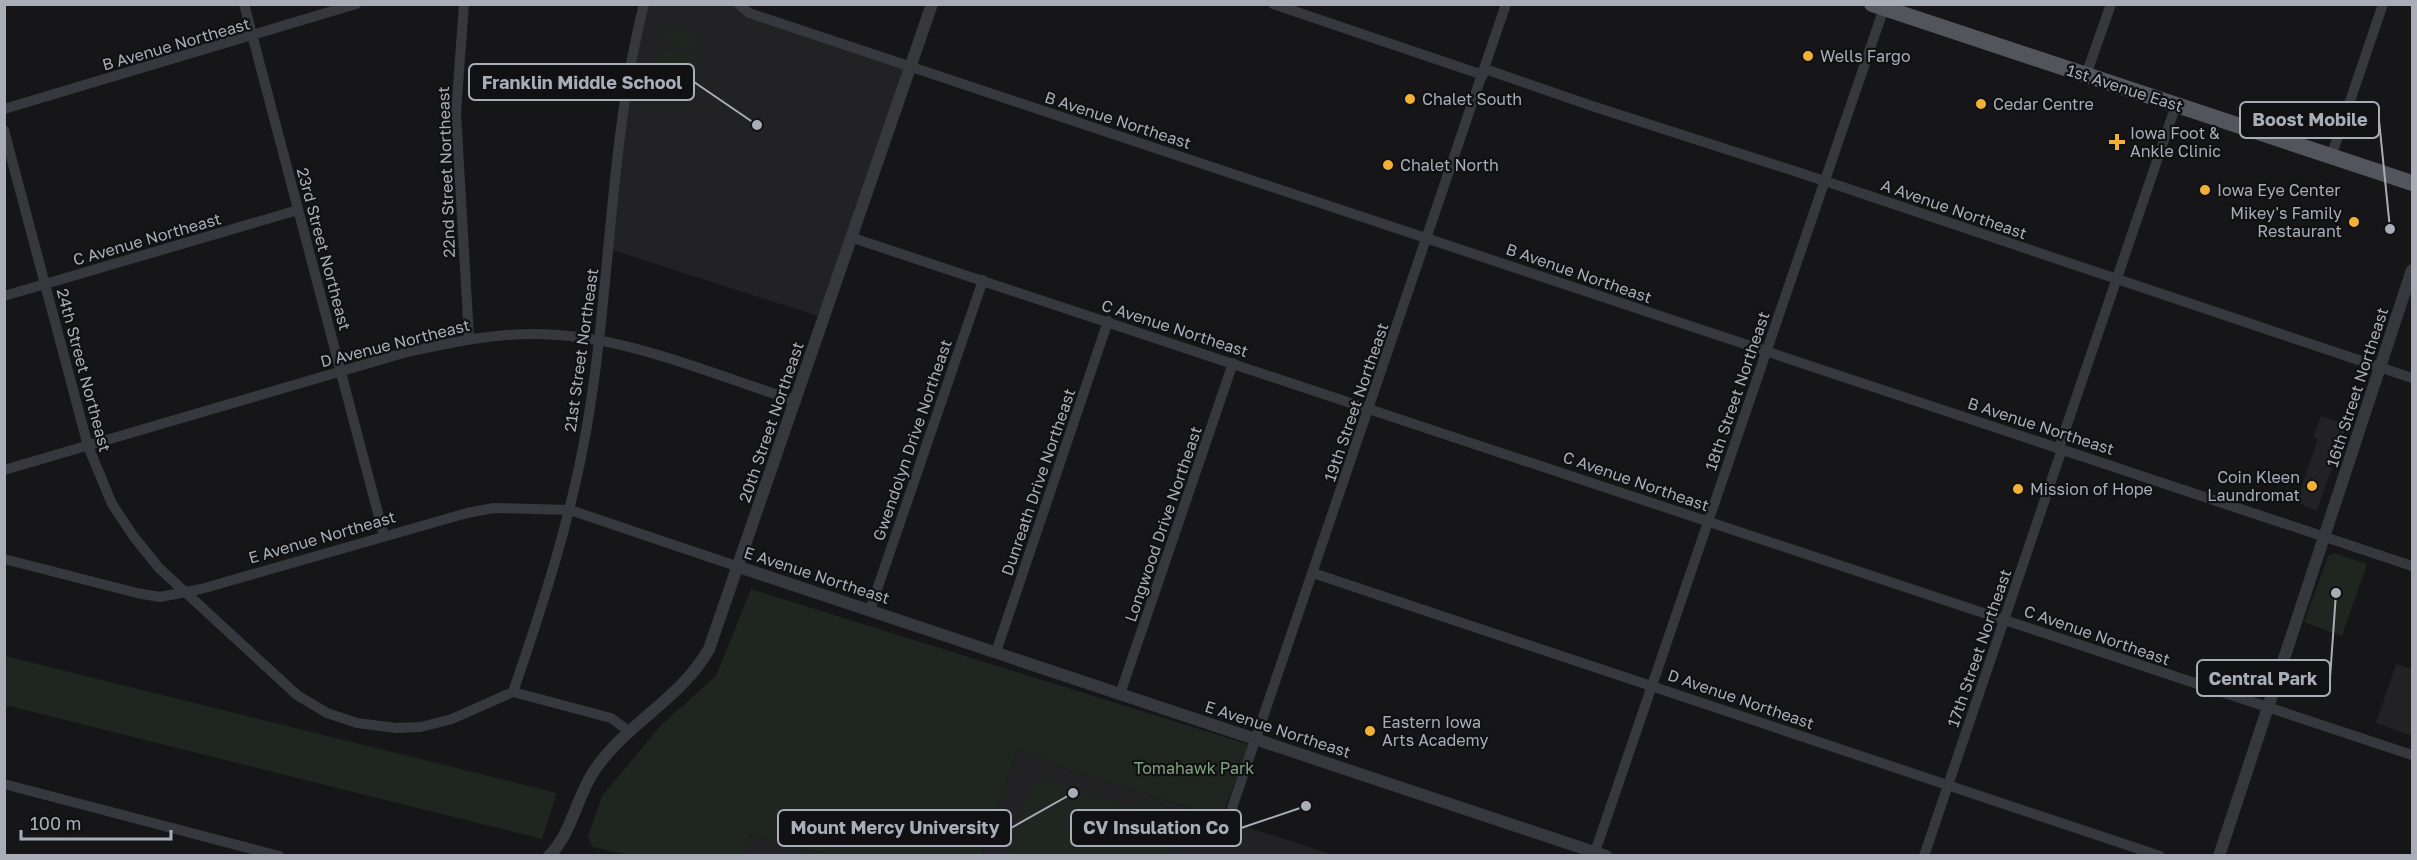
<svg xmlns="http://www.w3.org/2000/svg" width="2417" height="860" font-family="'Golos Text',sans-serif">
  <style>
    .built { fill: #222225 }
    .green { fill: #1e261f }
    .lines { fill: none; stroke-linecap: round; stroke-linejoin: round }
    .minor { stroke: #37383d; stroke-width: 10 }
    .tertiary { stroke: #37383d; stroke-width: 12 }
    .primary { stroke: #53555c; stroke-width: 16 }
    .poi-dot { fill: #f2b134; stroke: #111113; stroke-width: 2 }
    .labels { text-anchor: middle; stroke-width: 4.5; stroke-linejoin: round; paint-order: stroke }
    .street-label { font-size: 16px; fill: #a8adb8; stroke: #111113 }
    .poi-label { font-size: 16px; fill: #a8adb8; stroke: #111113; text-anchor: start }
    .park-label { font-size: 16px; fill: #7fa381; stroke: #111113 }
    .leader { fill: none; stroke: #a8adb8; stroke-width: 2 }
    .callout-dot { fill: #a8adb8; stroke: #111113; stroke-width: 2 }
    .callout { fill: #111113; stroke: #a8adb8; stroke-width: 2 }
    .callout-label { font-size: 18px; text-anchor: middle; font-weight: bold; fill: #a8adb8 }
  </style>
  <rect width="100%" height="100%" fill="#161618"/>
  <g class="built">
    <polygon points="644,5 739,5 911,66 824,318 612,250 617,167"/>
    <polygon points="2321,416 2347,424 2317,511 2296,502 2318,439 2313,437"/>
    <polygon points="2396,664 2412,669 2412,736 2376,723"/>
    <polygon points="1018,748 1064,768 1333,855 981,856"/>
    <polygon points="747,834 831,855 744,856"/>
  </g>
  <g class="green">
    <polygon points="664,27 700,33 697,50 662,43"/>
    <polygon points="661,49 697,54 694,71 658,65"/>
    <polygon points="2333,553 2367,564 2342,636 2304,622 2328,556"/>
    <polygon points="751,589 1250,745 1221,818 1064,768 1018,748 981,855 831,855 748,834 744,855 628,855 592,847 588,836 602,796 662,724 716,676"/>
    <polygon points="5,656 557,793 542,839 5,705"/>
    <polygon points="1041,778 1179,824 1169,855 1008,855 1032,783"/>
  </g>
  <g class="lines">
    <g class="minor">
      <polyline points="244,4 384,536"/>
      <polyline points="464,4 456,113 469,338"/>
      <polyline points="739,4 749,13 2412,566"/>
      <polyline points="1273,4 1483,75"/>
      <polyline points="1485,69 1589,105 1825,181 2412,378"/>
      <polyline points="2086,75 2111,4"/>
      <polyline points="4,109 356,4"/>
      <polyline points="4,130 88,446 112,504 134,537 159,568 297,695 327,713 357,723 396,728 421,727 452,719 513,692 611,718 630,732"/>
      <polyline points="2331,157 2383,4"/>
      <polyline points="850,237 2412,755"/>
      <polyline points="4,296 298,210"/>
      <polyline points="2059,448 2176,105"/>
      <path d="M4,470l403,-118c42,-9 82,-18 126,-18 91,0 178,40 263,67"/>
      <polyline points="4,559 137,593 160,597 201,589 467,513 494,508 570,510 739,567"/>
      <polyline points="1313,573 2160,856"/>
      <polyline points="870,610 983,280"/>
      <polyline points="996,652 1108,321"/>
      <path d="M513,692c30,-87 58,-174 74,-266 24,-139 22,-284 57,-422"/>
      <polyline points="1120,694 1233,363"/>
      <polyline points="4,784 279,856"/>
      <polyline points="1232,808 1506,4"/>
      <polyline points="1595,852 1884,8"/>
      <polyline points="1924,856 2062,449"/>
    </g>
    <g class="tertiary">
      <polyline points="739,567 1606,856"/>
      <path d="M549,856c23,-23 27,-58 45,-85 31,-47 87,-72 115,-122l223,-645"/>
      <polyline points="2219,856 2412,270"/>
    </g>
    <polyline class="primary" points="1872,4 2412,183"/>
  </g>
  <g class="poi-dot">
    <circle cx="1808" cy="56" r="6"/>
    <circle cx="1410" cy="99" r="6"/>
    <circle cx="1981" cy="104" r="6"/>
    <path d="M2114 133h6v6h6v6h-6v6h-6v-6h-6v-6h6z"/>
    <circle cx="1388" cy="165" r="6"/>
    <circle cx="2205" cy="190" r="6"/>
    <circle cx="2354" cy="222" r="6"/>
    <circle cx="2312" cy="486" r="6"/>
    <circle cx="2018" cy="489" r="6"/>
    <circle cx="1370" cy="731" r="6"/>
  </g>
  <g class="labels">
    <g class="street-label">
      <text transform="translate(176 44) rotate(-16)" y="6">B Avenue Northeast</text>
      <text transform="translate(2125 88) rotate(18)" y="6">1st Avenue East</text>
      <text transform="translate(1118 120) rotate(18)" y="6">B Avenue Northeast</text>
      <text transform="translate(446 172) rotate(-92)" y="6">22nd Street Northeast</text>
      <text transform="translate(1954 209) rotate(19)" y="6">A Avenue Northeast</text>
      <text transform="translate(147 239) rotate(-16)" y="6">C Avenue Northeast</text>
      <text transform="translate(324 249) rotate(75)" y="6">23rd Street Northeast</text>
      <text transform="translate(1579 273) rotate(19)" y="6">B Avenue Northeast</text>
      <text transform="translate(1175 328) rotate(18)" y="6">C Avenue Northeast</text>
      <text transform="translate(395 343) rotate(-14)" y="6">D Avenue Northeast</text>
      <text transform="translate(581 350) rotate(-82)" y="6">21st Street Northeast</text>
      <text transform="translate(84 370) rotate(75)" y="6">24th Street Northeast</text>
      <text transform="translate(2357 387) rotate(-72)" y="6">16th Street Northeast</text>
      <text transform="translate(1737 391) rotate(-71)" y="6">18th Street Northeast</text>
      <text transform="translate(1356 402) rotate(-71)" y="6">19th Street Northeast</text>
      <text transform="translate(771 422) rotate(-71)" y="6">20th Street Northeast</text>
      <text transform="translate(2041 426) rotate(18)" y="6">B Avenue Northeast</text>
      <text transform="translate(912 440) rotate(-71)" y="6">Gwendolyn Drive Northeast</text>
      <text transform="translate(1636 481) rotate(19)" y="6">C Avenue Northeast</text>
      <text transform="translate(1038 482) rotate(-71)" y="6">Dunreath Drive Northeast</text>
      <text transform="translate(1163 524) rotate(-71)" y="6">Longwood Drive Northeast</text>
      <text transform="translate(322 537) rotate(-16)" y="6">E Avenue Northeast</text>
      <text transform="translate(817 575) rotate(18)" y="6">E Avenue Northeast</text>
      <text transform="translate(2097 635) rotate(19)" y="6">C Avenue Northeast</text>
      <text transform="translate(1979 648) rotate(-71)" y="6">17th Street Northeast</text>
      <text transform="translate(1741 699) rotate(19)" y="6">D Avenue Northeast</text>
      <text transform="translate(1278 729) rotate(18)" y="6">E Avenue Northeast</text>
    </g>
    <g class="poi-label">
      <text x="1820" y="62">Wells Fargo</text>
      <text x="1422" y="105">Chalet South</text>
      <text x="1993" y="110">Cedar Centre</text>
      <text x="2130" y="139">Iowa Foot &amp;<tspan x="2130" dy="18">Ankle Clinic</tspan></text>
      <text x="1400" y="171">Chalet North</text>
      <text x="2217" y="196">Iowa Eye Center</text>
      <text x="2342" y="219" text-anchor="end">Mikey's Family<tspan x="2342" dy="18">Restaurant</tspan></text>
      <text x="2300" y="483" text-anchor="end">Coin Kleen<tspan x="2300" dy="18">Laundromat</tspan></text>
      <text x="2030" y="495">Mission of Hope</text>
      <text x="1382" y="728">Eastern Iowa<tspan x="1382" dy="18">Arts Academy</tspan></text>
    </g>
    <g class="park-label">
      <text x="1194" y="774">Tomahawk Park</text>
    </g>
  </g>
  <path class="leader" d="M757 125L694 82M2390 229L2379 120M2336 593L2330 678M1306 806L1241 828M1073 793L1011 828"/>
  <g class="callout-dot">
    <circle cx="757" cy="125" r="6"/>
    <circle cx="2390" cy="229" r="6"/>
    <circle cx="2336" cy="593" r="6"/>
    <circle cx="1306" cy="806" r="6"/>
    <circle cx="1073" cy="793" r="6"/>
  </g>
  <g class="callout">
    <rect x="469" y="64" width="225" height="36" rx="6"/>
    <rect x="2240" y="102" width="139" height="36" rx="6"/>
    <rect x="2197" y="660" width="133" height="36" rx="6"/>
    <rect x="1071" y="810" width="170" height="36" rx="6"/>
    <rect x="778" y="810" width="233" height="36" rx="6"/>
  </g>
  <g class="callout-label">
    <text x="582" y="89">Franklin Middle School</text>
    <text x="2310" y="126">Boost Mobile</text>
    <text x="2263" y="685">Central Park</text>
    <text x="1156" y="834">CV Insulation Co</text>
    <text x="895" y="834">Mount Mercy University</text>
  </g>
  <rect width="2417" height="860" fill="none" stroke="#a8adb8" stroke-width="12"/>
  <path d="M21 830v9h150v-9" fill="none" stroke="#a8adb8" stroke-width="3"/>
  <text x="30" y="830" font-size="18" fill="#a8adb8" stroke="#111113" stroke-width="4.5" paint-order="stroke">100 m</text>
</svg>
